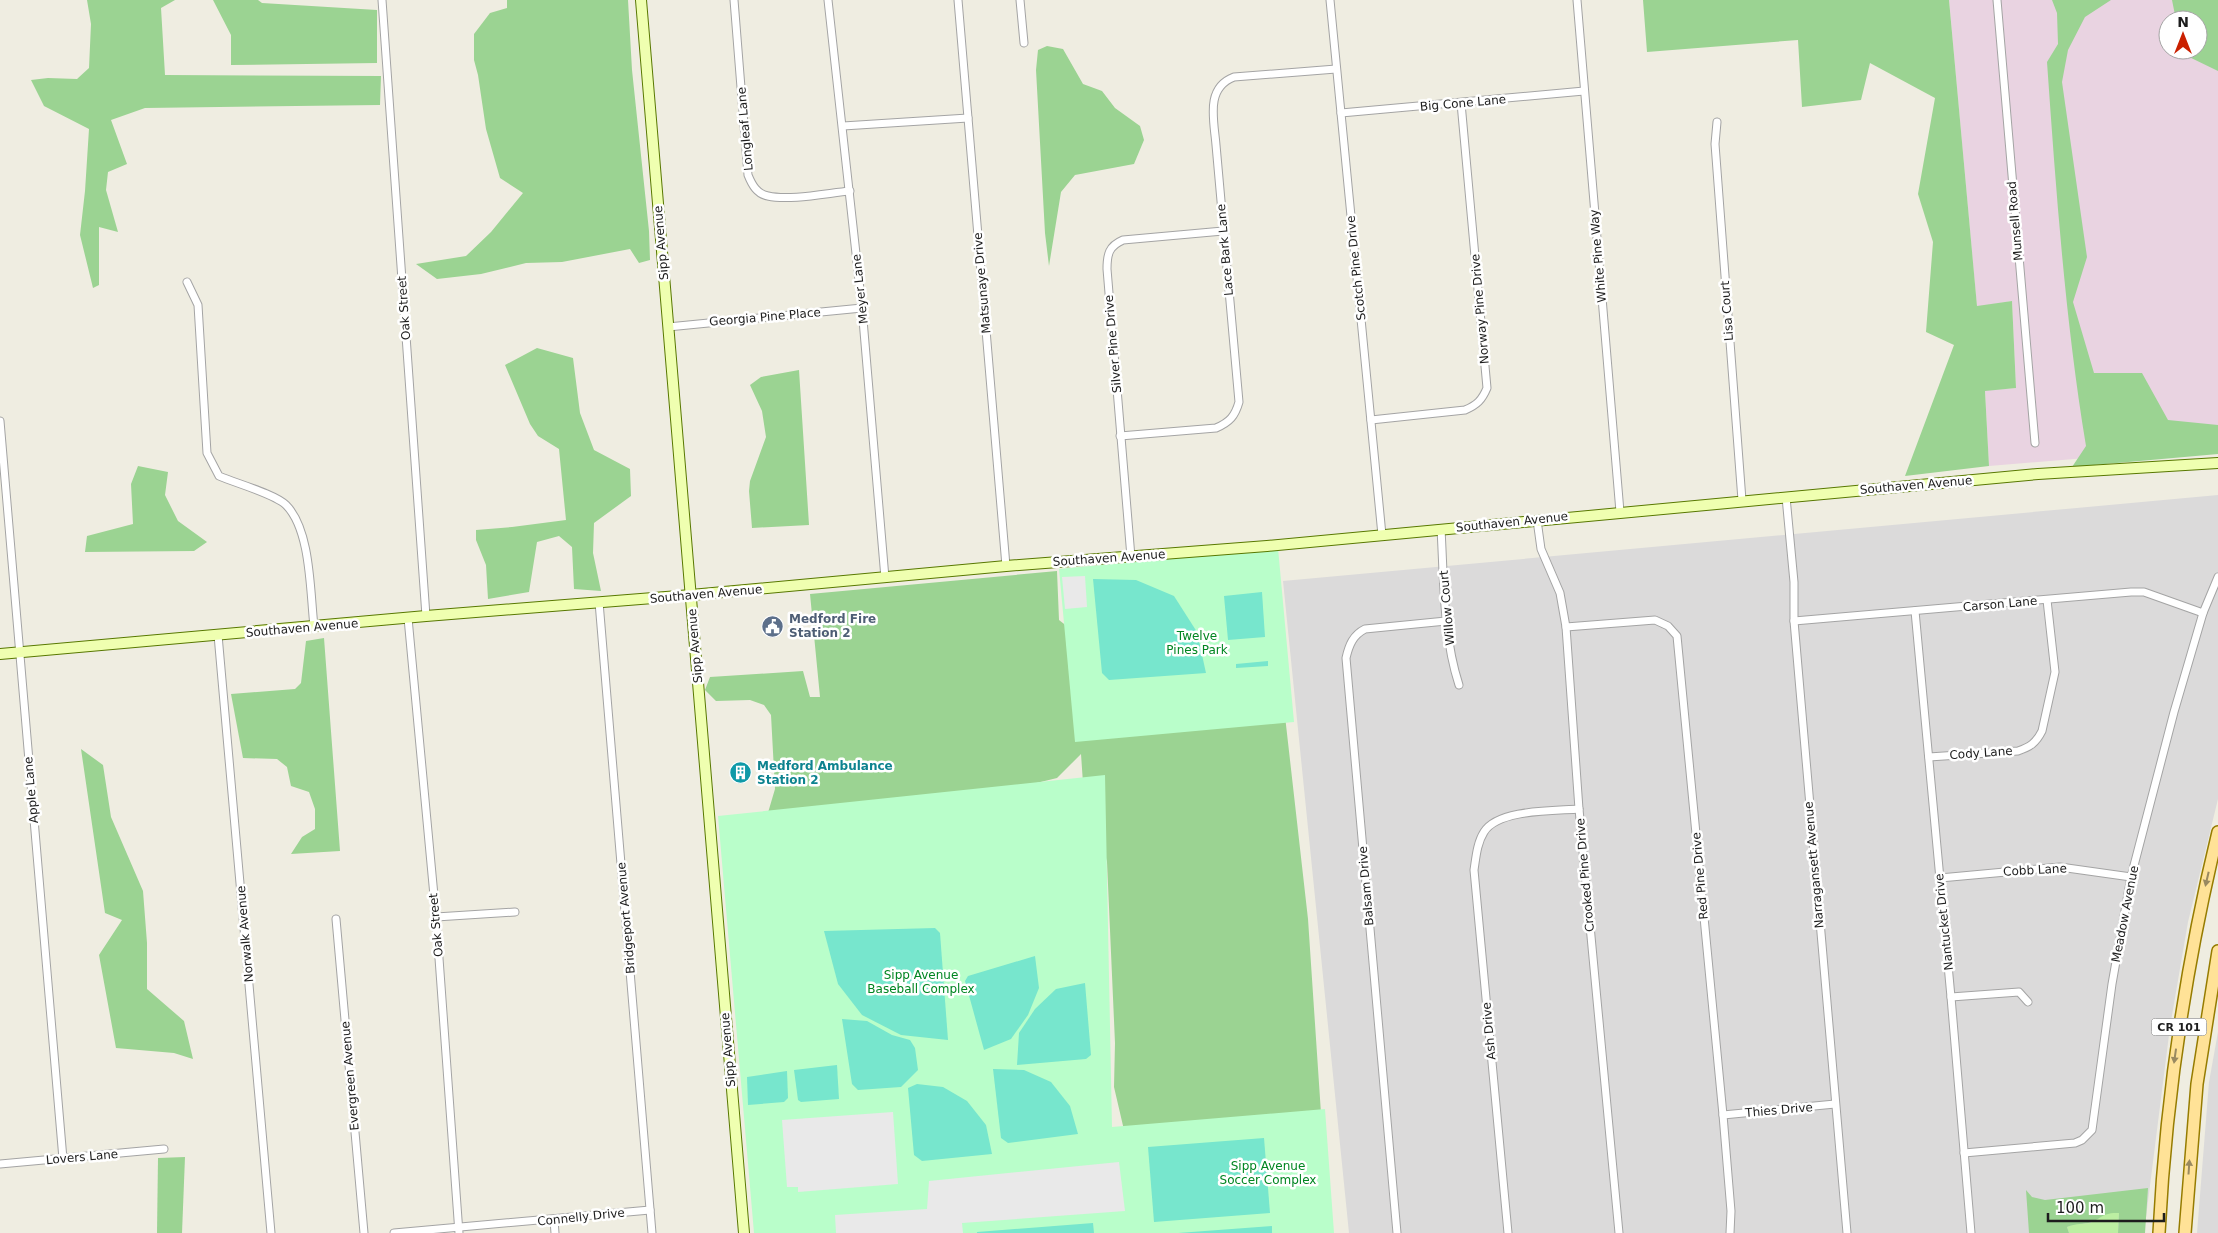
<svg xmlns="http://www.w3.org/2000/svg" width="2218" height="1233" font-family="'DejaVu Sans',sans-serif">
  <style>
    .residential { fill: #dbdada }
    .industrial { fill: #e9d3e1; fill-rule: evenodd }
    .grass { fill: #bcefa2 }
    .forest { fill: #9bd392 }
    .park { fill: #b9feca }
    .pitch { fill: #77e6cd }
    .parking { fill: #e9e9e9 }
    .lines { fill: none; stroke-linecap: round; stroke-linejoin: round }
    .street-casing { stroke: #a4a4a4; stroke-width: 9 }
    .secondary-casing { stroke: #587800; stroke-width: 12 }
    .primary-casing { stroke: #967c00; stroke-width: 14 }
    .street { stroke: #fff; stroke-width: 7 }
    .secondary { stroke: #efffb0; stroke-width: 10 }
    .primary { stroke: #ffe297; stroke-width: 11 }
    .oneway { fill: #998960 }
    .labels { text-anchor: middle; stroke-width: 5; stroke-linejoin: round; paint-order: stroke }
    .shield { fill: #fff; stroke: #616161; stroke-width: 1 }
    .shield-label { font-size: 11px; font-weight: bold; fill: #1d1d1d }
    .street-label { font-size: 12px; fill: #1d1d1d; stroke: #fff }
    .service-label { font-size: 12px; font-weight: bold; fill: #4e5e75; stroke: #fff; text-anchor: start }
    .park-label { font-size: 12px; fill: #018521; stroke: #fff }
    .culture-label { font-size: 12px; font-weight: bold; fill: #0d838f; stroke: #fff; text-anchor: start }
  </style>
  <rect width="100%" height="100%" fill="#efede1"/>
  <g class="residential">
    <polygon points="2218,495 2218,799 2188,922 2170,1027 2144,1233 1349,1233 1283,581"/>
    <polygon points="2218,1032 2218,1233 2197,1233 2209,1082"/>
  </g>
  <path class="industrial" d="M1949,0h269v447l-229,19 -4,-76 31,-2 -4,-87 -35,6zM2168,20h30v30h-30z"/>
  <polygon class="grass" points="2107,1213 2119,1213 2118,1233 2069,1233 2067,1227 2074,1224 2090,1223"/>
  <g class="forest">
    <polygon points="87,0 175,0 161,8 165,75 381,76 380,105 145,108 111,120 127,164 108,172 106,190 118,232 99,227 99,285 93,288 80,235 85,191 89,129 44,106 31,80 48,78 77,79 89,68 91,24"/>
    <polygon points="213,0 258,0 262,3 377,10 377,63 231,65 231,35"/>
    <polygon points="507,0 628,0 632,70 649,231 650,260 639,263 630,249 562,262 526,263 481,274 437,279 416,264 466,256 491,232 523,193 500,178 486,129 478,75 474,60 474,34 490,13 507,8"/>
    <polygon points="1643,0 1949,0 1977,306 2012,301 2016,388 1985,391 1989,466 1905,476 1954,345 1926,332 1933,242 1918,194 1935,98 1870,63 1861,100 1802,107 1798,40 1647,52"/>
    <path d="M2052,0h59l-26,17 -17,33 -6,32 25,175 -14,45 21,71h48l26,47 50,5v29l-146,13 14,-21c-21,-127 -30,-256 -39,-384l11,-18 -1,-31z"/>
    <polygon points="2172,0 2218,0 2218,71 2185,55 2184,50 2198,50 2198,20 2176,20"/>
    <polygon points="1047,46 1063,49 1083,84 1102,91 1115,108 1140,126 1144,140 1134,164 1075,175 1061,192 1049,266 1045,233 1036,70 1038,50"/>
    <polygon points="537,348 573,358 580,413 594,450 630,469 631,496 594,523 593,553 601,591 574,589 572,547 559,536 537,542 529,592 488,599 486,565 476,540 476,530 512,527 566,520 559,449 538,436 530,424 505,365"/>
    <polygon points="799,370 809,525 752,528 749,491 750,481 766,437 762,411 750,385 761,377"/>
    <polygon points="138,466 168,472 165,495 178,521 207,542 194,551 85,552 87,536 133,524 131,484"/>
    <polygon points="1057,571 1059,620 1091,645 1285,716 1308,919 1329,1233 1124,1130 1114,1087 1115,1043 1107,862 1091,800 1083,783 1081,754 1057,778 959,802 767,816 775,789 771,715 764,705 750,700 716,701 705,690 710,677 803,671 810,697 820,697 810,594"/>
    <polygon points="324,638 340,851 291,854 302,837 315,829 315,809 309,792 291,786 287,767 277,759 243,758 231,694 295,689 301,683 306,641"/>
    <polygon points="81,749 103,765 111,817 143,891 147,943 147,989 184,1021 193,1059 174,1053 116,1048 99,955 122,920 105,913"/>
    <polygon points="185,1157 182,1233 157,1233 158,1158"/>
    <path d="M2148,1188l-3,45h-27l1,-20c-18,-1 -18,7 -31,10 -8,1 -14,1 -21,4l2,6h-40l-3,-43 6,7 13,3z"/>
  </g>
  <g class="park">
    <polygon points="1278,548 1294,722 1075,742 1059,569"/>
    <polygon points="1105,775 1112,1127 1325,1109 1334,1233 754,1233 718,816"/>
  </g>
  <g class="pitch">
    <polygon points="1093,579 1136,580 1174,596 1197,632 1206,673 1109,680 1102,673"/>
    <polygon points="1262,592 1265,637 1228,640 1224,596"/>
    <polygon points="1268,661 1268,666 1236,668 1236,664"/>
    <polygon points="935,928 940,933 948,1040 901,1035 862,1015 838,984 824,931"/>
    <polygon points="1035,956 1039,988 1028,1015 1011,1039 984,1050 965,981 968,976"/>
    <polygon points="1085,983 1091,1055 1086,1059 1017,1065 1019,1033 1035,1009 1056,989"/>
    <polygon points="842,1019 867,1021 892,1035 910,1040 915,1048 918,1070 901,1087 858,1090 852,1084"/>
    <polygon points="837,1065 839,1099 801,1102 798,1100 794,1070"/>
    <polygon points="993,1069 1024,1070 1051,1082 1070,1106 1078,1134 1008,1143 1001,1138"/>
    <polygon points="787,1071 788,1098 784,1102 748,1105 747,1077"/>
    <polygon points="917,1084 943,1087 967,1101 986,1125 992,1154 922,1161 914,1155 908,1088"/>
    <polygon points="1264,1138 1270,1213 1154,1222 1148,1147"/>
    <polygon points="1093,1223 1094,1233 977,1233 977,1232"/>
    <polygon points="1272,1226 1272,1233 1178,1233"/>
  </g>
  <g class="parking">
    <polygon points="1085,576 1087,607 1065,609 1062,577"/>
    <polygon points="893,1112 898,1184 798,1192 798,1187 787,1187 782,1120"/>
    <polygon points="1119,1162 1125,1211 962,1223 963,1233 836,1233 835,1215 927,1209 929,1181"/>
  </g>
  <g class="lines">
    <defs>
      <g id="street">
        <polyline points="382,0 426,616"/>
        <path d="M734,0l14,175c4,10 9,19 20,21 21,5 60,-3 82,-5"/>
        <polyline points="828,0 862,308 885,578"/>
        <polyline points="958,0 1006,566"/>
        <polyline points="1020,0 1024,43"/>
        <polyline points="1330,0 1382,535"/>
        <polyline points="1577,0 1620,512"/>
        <polyline points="1997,0 2035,443"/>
        <polyline points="1341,113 1584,91"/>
        <polyline points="1717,122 1715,144 1742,500"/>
        <polyline points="843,126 968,118"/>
        <path d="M187,282l11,23 9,148 12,23c16,7 56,18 67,29 25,25 24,87 28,121"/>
        <polyline points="668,327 862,308"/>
        <path d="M1371,420l94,-10c12,-5 17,-10 22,-22l-26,-285"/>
        <polyline points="0,421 63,1159"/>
        <path d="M1120,436l96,-8c14,-6 19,-12 23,-26l-23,-257c-2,-25 -11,-57 18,-68l102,-8"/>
        <polyline points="1786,497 1794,582 1794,621 1847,1233"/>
        <polyline points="1537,520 1541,549 1560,593 1566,627 1579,809 1619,1233"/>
        <path d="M1441,529c3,52 2,107 18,156"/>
        <path d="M1131,557l-24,-288c0,-15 2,-23 16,-29l100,-9"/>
        <polyline points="599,602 652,1233"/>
        <polyline points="1915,611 1951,997 1971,1233"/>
        <polyline points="408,618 436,917 459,1233"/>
        <polyline points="1794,621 2131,592 2144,592 2203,613"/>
        <polyline points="1566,627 1655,620 1668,626 1677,636 1723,1115 1731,1211 1730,1233"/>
        <polyline points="218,635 271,1233"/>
        <path d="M1929,757l89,-6c12,-4 18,-8 24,-20l13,-59 -8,-72"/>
        <polyline points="1940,878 2060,867 2131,877"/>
        <polyline points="436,917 515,912"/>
        <polyline points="336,919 364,1233"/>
        <polyline points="1951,997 2019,992 2028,1002"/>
        <polyline points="1723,1115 1835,1104"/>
        <polyline points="1964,1153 2075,1143 2082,1140 2092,1130 2112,984 2131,877 2174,712 2203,613 2218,577"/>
        <polyline points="0,1164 164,1149"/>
        <polyline points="554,1220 555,1233"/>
        <polyline points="394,1233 650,1210"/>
        <path d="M1397,1233l-51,-575c3,-13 7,-23 19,-29l81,-8"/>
        <path d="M1508,1233l-34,-363c2,-13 3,-27 10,-38 14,-23 71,-21 95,-23"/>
      </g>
      <g id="secondary">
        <polyline points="641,0 744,1233"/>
        <polyline points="0,654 426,616 691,595 1006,566 1267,546 2038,474 2218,463"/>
      </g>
      <g id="primary">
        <path d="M2159,1233c7,-136 27,-269 59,-401"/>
        <polyline points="2185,1233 2197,1084 2218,951"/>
      </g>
    </defs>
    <use href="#street" class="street-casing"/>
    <use href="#secondary" class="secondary-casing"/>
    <use href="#primary" class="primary-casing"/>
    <use href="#street" class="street"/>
    <use href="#secondary" class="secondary"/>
    <use href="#primary" class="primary"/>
  </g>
  <defs><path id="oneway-solid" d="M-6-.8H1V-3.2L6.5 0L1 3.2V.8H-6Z" transform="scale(1.25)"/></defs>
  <g class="oneway">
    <use href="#oneway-solid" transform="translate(2207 879) rotate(103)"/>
    <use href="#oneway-solid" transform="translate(2175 1056) rotate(98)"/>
    <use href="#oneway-solid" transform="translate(2189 1167) rotate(-86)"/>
  </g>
  <defs>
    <symbol id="civic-disc" viewBox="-11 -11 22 22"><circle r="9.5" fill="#5c6f8a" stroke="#fff"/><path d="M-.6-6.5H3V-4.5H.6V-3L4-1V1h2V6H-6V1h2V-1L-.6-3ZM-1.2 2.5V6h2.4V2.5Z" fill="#fff"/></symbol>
    <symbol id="building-disc" viewBox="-11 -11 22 22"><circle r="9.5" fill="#0f9aa8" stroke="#fff"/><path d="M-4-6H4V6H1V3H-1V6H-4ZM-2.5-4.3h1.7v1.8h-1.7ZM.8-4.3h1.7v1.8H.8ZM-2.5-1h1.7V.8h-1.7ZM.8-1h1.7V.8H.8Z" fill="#fff"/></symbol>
  </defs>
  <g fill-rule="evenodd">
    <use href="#civic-disc" x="760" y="614" width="25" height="25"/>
    <use href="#building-disc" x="728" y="760" width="25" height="25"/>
  </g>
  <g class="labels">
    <rect class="shield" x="2151.5" y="1018.5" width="55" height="17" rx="4"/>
    <g class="shield-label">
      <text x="2179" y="1031">CR 101</text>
    </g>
    <g class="street-label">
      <text transform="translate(1463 103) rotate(-5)" y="4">Big Cone Lane</text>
      <text transform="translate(745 129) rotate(-95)" y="4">Longleaf Lane</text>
      <text transform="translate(2015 221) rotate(-95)" y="4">Munsell Road</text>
      <text transform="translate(661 243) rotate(-95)" y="4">Sipp Avenue</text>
      <text transform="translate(1225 250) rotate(-95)" y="4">Lace Bark Lane</text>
      <text transform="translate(1598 256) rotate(-95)" y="4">White Pine Way</text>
      <text transform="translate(1356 268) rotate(-96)" y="4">Scotch Pine Drive</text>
      <text transform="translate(982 283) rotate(-95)" y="4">Matsunaye Drive</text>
      <text transform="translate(860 289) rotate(-96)" y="4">Meyer Lane</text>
      <text transform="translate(404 308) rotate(-94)" y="4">Oak Street</text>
      <text transform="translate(1480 309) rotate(-95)" y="4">Norway Pine Drive</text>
      <text transform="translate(1727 311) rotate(-94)" y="4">Lisa Court</text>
      <text transform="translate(765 317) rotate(-5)" y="4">Georgia Pine Place</text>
      <text transform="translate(1113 344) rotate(-95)" y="4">Silver Pine Drive</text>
      <text transform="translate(1916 485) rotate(-5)" y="4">Southaven Avenue</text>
      <text transform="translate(1512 522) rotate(-6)" y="4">Southaven Avenue</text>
      <text transform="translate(1109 558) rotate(-4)" y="4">Southaven Avenue</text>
      <text transform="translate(706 594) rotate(-5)" y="4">Southaven Avenue</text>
      <text transform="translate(2000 604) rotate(-5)" y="4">Carson Lane</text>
      <text transform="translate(1447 608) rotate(-95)" y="4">Willow Court</text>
      <text transform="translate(302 628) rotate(-5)" y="4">Southaven Avenue</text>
      <text transform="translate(695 646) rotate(-95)" y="4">Sipp Avenue</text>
      <text transform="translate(1981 753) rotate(-4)" y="4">Cody Lane</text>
      <text transform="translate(31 790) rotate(-95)" y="4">Apple Lane</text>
      <text transform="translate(1814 865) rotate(-95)" y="4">Narragansett Avenue</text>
      <text transform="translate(2035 870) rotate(-3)" y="4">Cobb Lane</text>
      <text transform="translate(1585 875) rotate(-95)" y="4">Crooked Pine Drive</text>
      <text transform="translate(1700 876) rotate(-95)" y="4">Red Pine Drive</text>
      <text transform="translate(1366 886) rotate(-95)" y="4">Balsam Drive</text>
      <text transform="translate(2125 914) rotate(-79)" y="4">Meadow Avenue</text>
      <text transform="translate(626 918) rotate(-95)" y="4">Bridgeport Avenue</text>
      <text transform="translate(1944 922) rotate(-96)" y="4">Nantucket Drive</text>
      <text transform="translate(436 925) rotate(-95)" y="4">Oak Street</text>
      <text transform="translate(245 934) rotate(-95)" y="4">Norwalk Avenue</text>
      <text transform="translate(1489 1031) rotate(-95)" y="4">Ash Drive</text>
      <text transform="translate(728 1050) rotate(-95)" y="4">Sipp Avenue</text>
      <text transform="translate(350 1076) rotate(-95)" y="4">Evergreen Avenue</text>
      <text transform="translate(1779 1110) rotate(-5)" y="4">Thies Drive</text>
      <text transform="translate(82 1157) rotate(-5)" y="4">Lovers Lane</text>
      <text transform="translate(581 1217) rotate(-6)" y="4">Connelly Drive</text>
    </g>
    <g class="service-label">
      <text x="789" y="623">Medford Fire<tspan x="789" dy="14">Station 2</tspan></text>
    </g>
    <g class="park-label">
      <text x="1197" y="640">Twelve<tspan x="1197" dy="14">Pines Park</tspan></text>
      <text x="921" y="979">Sipp Avenue<tspan x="921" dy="14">Baseball Complex</tspan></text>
      <text x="1268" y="1170">Sipp Avenue<tspan x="1268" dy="14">Soccer Complex</tspan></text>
    </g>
    <g class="culture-label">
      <text x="757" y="770">Medford Ambulance<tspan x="757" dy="14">Station 2</tspan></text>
    </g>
  </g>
  <g transform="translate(2183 35)"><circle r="24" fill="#ffffff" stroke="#a5a5a5"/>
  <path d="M0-4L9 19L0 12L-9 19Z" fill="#ca2000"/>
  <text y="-8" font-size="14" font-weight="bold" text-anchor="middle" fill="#1d1d1d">N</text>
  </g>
  <path d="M2048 1213v8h116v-8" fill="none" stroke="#1d1d1d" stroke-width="2.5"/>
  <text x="2056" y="1213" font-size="15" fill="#1d1d1d" stroke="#ffffff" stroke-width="4" paint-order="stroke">100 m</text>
</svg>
